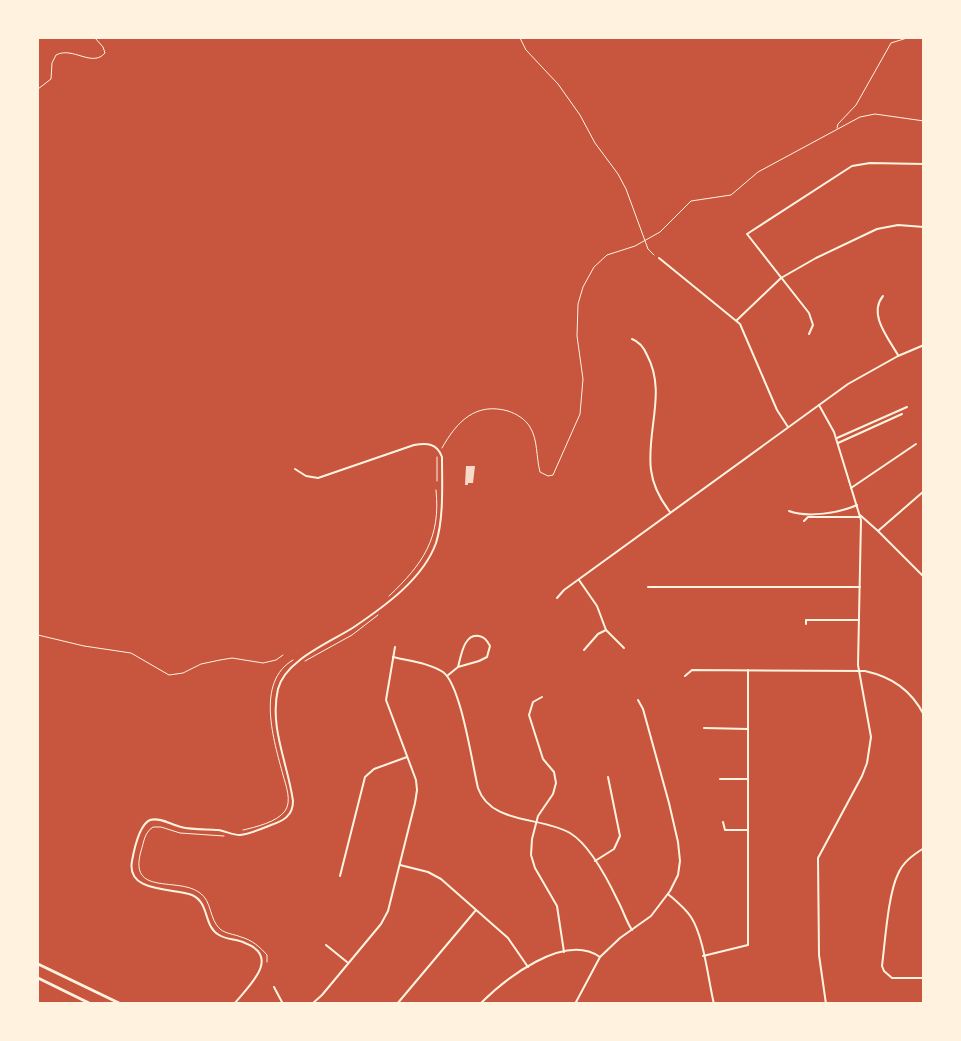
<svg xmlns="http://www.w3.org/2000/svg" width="961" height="1041" font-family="'PT Serif',serif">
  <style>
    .building { fill: #f7dbc8 }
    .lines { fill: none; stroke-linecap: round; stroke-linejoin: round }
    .path { stroke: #fff3e0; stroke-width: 1 }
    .minor { stroke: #fff3e0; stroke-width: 2 }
    .secondary { stroke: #fff3e0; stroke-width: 3 }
  </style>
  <rect width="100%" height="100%" fill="#c8553d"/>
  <polygon class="building" points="466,466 475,466 473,483 468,483 468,485 465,485"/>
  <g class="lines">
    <g class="path">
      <polyline points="520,38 526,50 558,84 580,115 595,143 618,174 626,189 648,249 654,255"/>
      <path d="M38,89l13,-10 1,-16 4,-8c17,-9 36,13 49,-2l-2,-6 -8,-9"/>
      <polyline points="837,128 838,124 856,105 891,43 907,38"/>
      <path d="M442,448c15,-27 34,-46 66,-37 9,3 17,8 22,16 8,13 6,30 10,45l8,4 5,-1 27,-61 3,-35 -6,-43 1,-32 5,-17 11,-20 13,-12 28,-9 25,-14 31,-31 40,-6 27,-23 102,-55 15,-3 49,7"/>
      <polyline points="437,481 437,457"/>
      <path d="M389,596c34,-32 52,-58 47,-106"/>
      <polyline points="38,635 84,646 131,653 169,675 183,673 201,664 220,660 232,658 263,663 276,660 283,655"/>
      <polyline points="305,661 352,635 378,615"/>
      <path d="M243,830c13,-3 34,-8 42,-19 7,-10 1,-25 -2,-36 -9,-34 -28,-93 10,-115"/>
      <path d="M224,836l-44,-3 -19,-6h-8c-9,6 -9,15 -12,24 -13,46 37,25 59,42 12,8 9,26 20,36 6,5 14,5 21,8 11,3 19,10 26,18v7"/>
    </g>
    <g class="minor">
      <polyline points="659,258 740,324 777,410 788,427"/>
      <path d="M883,296c-15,18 5,42 15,59"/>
      <polyline points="737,320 781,278 816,258 877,229 898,225 924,227"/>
      <polyline points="809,334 813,325 809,313 747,234 852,166 870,163 924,164"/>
      <path d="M632,339c8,3 12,9 15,16 20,37 -1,76 4,115 2,16 9,29 19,42"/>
      <polyline points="819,405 834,432 861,520 858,665 871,737 867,763 862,776 818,858 819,955 826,1004"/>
      <polyline points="837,438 907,407"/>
      <polyline points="838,443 902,414"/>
      <polyline points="851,488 916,444"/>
      <path d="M789,511c18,7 51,2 68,-6"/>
      <polyline points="860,515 878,531 924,577"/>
      <polyline points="804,521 808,517 860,517"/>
      <polyline points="878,531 924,491"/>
      <polyline points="579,580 597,606 606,630"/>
      <polyline points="648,587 860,587"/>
      <polyline points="557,598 564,590 848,384 898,356 924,345"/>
      <polyline points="806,624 806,620 859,620"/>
      <polyline points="606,630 624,648"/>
      <polyline points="584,650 598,634 606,630"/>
      <path d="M393,657c16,4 36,6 50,15 18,13 29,91 35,116 13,37 63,28 92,45 20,12 38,47 48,68 5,9 8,20 14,29"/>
      <path d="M447,676l11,-9 21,-6 8,-4 3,-11c-3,-5 -5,-9 -11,-10 -15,-3 -18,20 -21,31"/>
      <path d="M685,676l7,-6 173,1c27,6 46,19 59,44"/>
      <polyline points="542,697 533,702 529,715 543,759 554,772 556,783 553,794 538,816 532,839 531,855 535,868 557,906 564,952"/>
      <polyline points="704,728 748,729"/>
      <polyline points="720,779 748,779"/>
      <polyline points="723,822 725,830 748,830"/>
      <path d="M924,848c-11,7 -21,14 -26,26 -10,20 -13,69 -16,92l2,5 8,7h32"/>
      <polyline points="595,861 614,849 620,836 608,777"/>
      <polyline points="400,865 428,872 441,879 508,938 528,967"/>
      <polyline points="340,876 365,777 374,769 407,757"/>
      <path d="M668,894c8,7 17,14 23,23 13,20 17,62 23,87"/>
      <polyline points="326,945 347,962"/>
      <polyline points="703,956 748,945 748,670"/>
      <polyline points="274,987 283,1004"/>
      <path d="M234,1004c14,-17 48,-47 11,-61 -8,-4 -18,-3 -26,-8 -16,-9 -9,-32 -27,-40 -19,-7 -66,-2 -60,-34 2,-11 7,-36 18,-41 10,-3 22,5 31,7 12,3 25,2 37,3 7,1 15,5 22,5 10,-1 21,-6 31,-10 12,-4 22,-9 22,-24 -5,-37 -24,-74 -15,-112 7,-29 53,-47 76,-62 31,-21 69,-48 82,-84 8,-25 6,-60 6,-86 -5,-14 -15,-14 -28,-12l-96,33 -12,-2 -11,-7"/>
      <polyline points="312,1004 322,995 381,924 388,911 415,803 417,790 416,780 386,700 395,647"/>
      <polyline points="397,1004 476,910"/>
      <path d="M480,1004c25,-25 84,-72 120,-47"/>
      <polyline points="575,1004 600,957 620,938 651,916 670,891 678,875 680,861 678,842 669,803 643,709 638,700"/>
    </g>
    <g class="secondary">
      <polyline points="38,964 121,1004"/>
      <polyline points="38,978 91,1004"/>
    </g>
  </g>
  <rect width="961" height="1041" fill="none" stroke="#fff3e0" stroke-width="78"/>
</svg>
